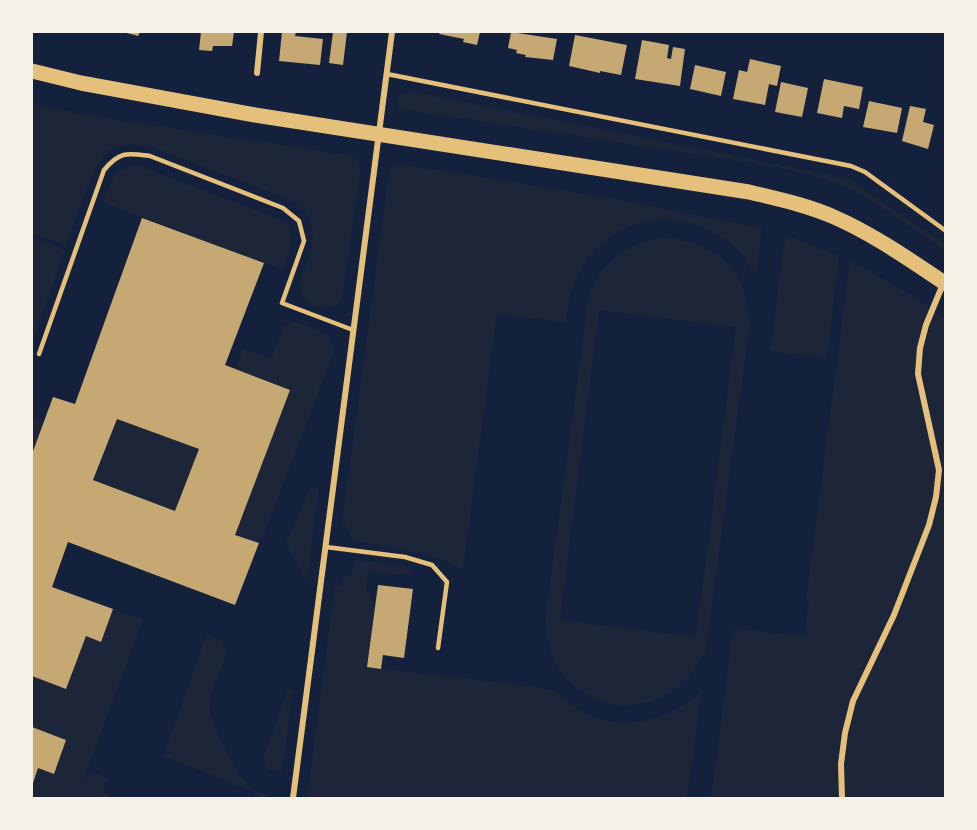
<svg xmlns="http://www.w3.org/2000/svg" width="977" height="830" font-family="'Asap Condensed',sans-serif">
  <style>
    .green { fill: #1d2539; fill-rule: evenodd }
    .building { fill: #c6a872; fill-rule: evenodd }
    .lines { fill: none; stroke-linecap: round; stroke-linejoin: round }
    .service { stroke: #e5c07b; stroke-width: 4.5 }
    .minor { stroke: #e5c07b; stroke-width: 6 }
    .primary { stroke: #e5c07b; stroke-width: 15 }
  </style>
  <rect width="100%" height="100%" fill="#14213d"/>
  <g class="green">
    <path d="M409,91l440,88 92,62 4,8v1c-31,-20 -61,-44 -94,-60 -26,-13 -56,-19 -84,-25l-367,-56 -3,-4 1,-7z"/>
    <path d="M32,104l66,13 256,39 5,6 1,11 -18,127c-14,16 -40,7 -42,-14 0,-6 3,-12 5,-18 11,-28 13,-47 -12,-67l-141,-54c-14,-3 -28,-5 -41,2 -17,9 -37,77 -45,97l-34,-13z"/>
    <path d="M394,163l233,38 135,27 -6,46c-36,-62 -120,-75 -167,-17 -16,19 -20,42 -23,65l-69,-8 -34,256 -21,-11 -13,-4 -77,-15 -6,-14 -4,-3 47,-351z"/>
    <path d="M132,166h8l144,55c14,15 5,32 -1,49l-181,-68 14,-30z"/>
    <polygon points="788,236 839,256 827,358 770,351 784,244"/>
    <polygon points="32,238 65,250 32,342"/>
    <path d="M664,238c55,3 87,37 85,92l-43,318c-39,94 -166,65 -160,-36l43,-317c14,-34 38,-53 75,-57zM599,310l137,17 -40,310 -136,-17z"/>
    <polygon points="850,260 913,296 945,319 945,798 711,798 733,629 804,636 809,601 806,600"/>
    <path d="M295,322c16,6 35,8 40,27l-72,188 -8,5 -20,-7 55,-145 -55,-21 8,-21 28,11 13,-33z"/>
    <polygon points="32,416 44,420 32,454"/>
    <polygon points="117,419 199,449 175,511 94,480"/>
    <polygon points="310,488 319,488 307,578 305,579 286,544"/>
    <path d="M360,560l48,7 4,3 1,6 -45,-5 -2,20 9,12 -8,64c61,8 122,12 183,23 10,2 20,15 29,20 41,24 91,11 123,-20l-15,108h-380l28,-214 3,2 3,-1 3,-8 8,-2 2,-13z"/>
    <polygon points="113,609 143,620 84,778 86,779 89,771 108,778 102,793 117,798 32,798 32,786 38,768 54,774 66,740 32,727 32,676 66,689 86,636 101,642"/>
    <path d="M207,634c11,4 17,6 19,19 -3,16 -14,31 -16,48 -3,18 24,70 38,83 8,7 18,12 28,14h-23l2,-6 -92,-36z"/>
    <polygon points="288,689 293,689 282,773 267,769 263,759"/>
  </g>
  <g class="building">
    <polygon points="123,32 140,32 138,36"/>
    <polygon points="201,32 234,32 232,46 213,46 212,51 199,50"/>
    <polygon points="282,32 296,32 295,36 323,39 320,65 279,61"/>
    <polygon points="333,32 347,32 343,65 329,63"/>
    <polygon points="440,32 480,32 477,45 463,42 464,39 439,34"/>
    <polygon points="511,32 557,39 553,60 525,57 526,55 516,53 517,50 508,48"/>
    <polygon points="575,35 627,45 621,75 600,71 600,73 569,66"/>
    <polygon points="642,40 669,45 667,58 671,59 673,47 685,49 680,86 635,79"/>
    <polygon points="750,59 781,66 777,86 769,84 765,105 733,99 739,70 747,72"/>
    <polygon points="695,65 726,72 721,96 690,89"/>
    <polygon points="824,79 863,87 859,109 844,106 842,118 817,113"/>
    <polygon points="781,82 808,88 802,117 775,112"/>
    <polygon points="869,101 902,108 897,133 863,127"/>
    <polygon points="910,106 926,109 923,122 934,125 928,149 902,141"/>
    <path d="M142,218l122,45 -39,102 65,25 -55,145 24,8 -24,62 -167,-63 -16,45 61,22 -12,33 -15,-6 -20,53 -34,-13v-222l21,-57 22,7zM117,419l82,30 -24,62 -82,-31z"/>
    <polygon points="378,585 413,589 404,658 383,655 381,669 367,667"/>
    <polygon points="32,727 66,740 54,774 38,768 32,786"/>
  </g>
  <g class="lines">
    <g class="service">
      <polyline points="387,74 851,166 865,172 946,231"/>
      <path d="M39,354l65,-184c16,-19 23,-17 46,-14l133,52 16,13 5,20 -22,62 71,27"/>
      <polyline points="326,547 405,557 432,565 447,582 438,648"/>
    </g>
    <g class="minor">
      <polyline points="257,73 261,32"/>
      <polyline points="293,798 392,32"/>
      <polyline points="842,798 841,764 845,733 853,701 894,615 929,525 936,497 939,470 918,374 920,348 926,325 943,284"/>
    </g>
    <path class="primary" d="M32,71l49,12 174,32 494,77c29,7 58,13 85,25 39,17 76,43 112,67"/>
  </g>
  <rect width="977" height="830" fill="none" stroke="#f6f1e7" stroke-width="66"/>
</svg>
